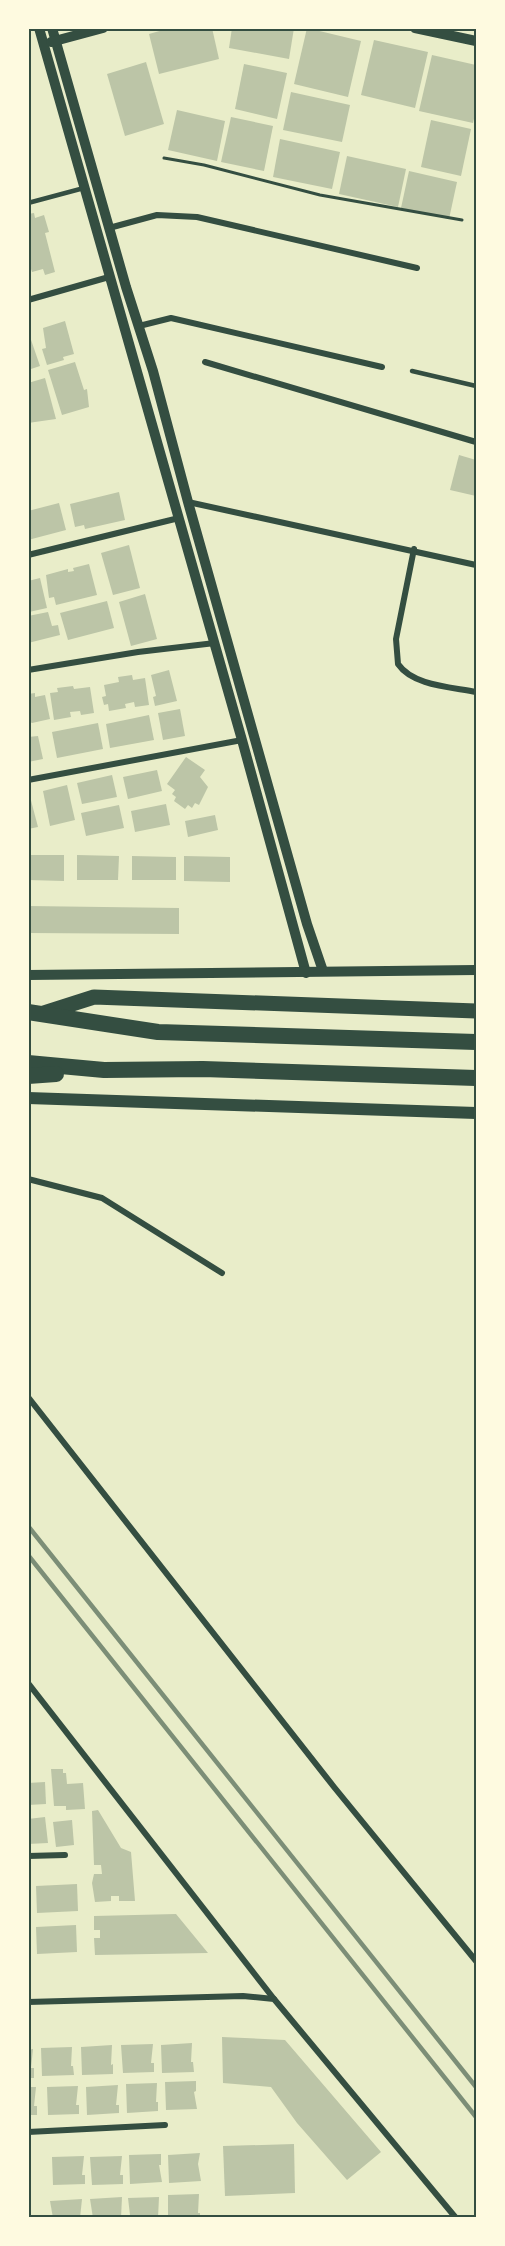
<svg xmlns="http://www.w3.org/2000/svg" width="505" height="2246" font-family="Quicksand,sans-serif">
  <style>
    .building { fill: #bcc5a7 }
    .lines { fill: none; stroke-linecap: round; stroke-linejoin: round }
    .path { stroke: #344e41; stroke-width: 3 }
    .service { stroke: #344e41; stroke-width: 4.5 }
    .minor { stroke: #344e41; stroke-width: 6 }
    .tertiary { stroke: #344e41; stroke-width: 10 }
    .secondary { stroke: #344e41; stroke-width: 12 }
    .primary { stroke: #344e41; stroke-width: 15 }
    .trunk { stroke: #344e41; stroke-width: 16 }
    .rail { stroke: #7c8e77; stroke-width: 4.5 }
    .neatline { fill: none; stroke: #344e41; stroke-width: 2 }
  </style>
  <rect width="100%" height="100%" fill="#e9edc9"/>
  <g class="building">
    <polygon points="170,28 212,28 219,59 159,74 149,34"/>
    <polygon points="232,28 294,28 289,59 229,48"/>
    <polygon points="307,28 361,41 348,97 294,84"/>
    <polygon points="374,40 428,52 415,108 361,95"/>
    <polygon points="432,55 476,65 476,110 473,123 419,111"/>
    <polygon points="146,62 164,124 125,136 107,74"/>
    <polygon points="244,64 287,73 277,119 235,109"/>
    <polygon points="291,92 350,105 342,142 283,130"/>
    <polygon points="177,110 225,121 217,161 168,150"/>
    <polygon points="231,117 273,126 264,171 221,162"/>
    <polygon points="431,120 471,129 461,176 421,167"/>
    <polygon points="280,139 340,152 332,189 273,177"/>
    <polygon points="347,156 406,169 398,207 339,194"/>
    <polygon points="409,171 457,182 449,219 401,208"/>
    <polygon points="34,213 35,218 44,215 49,232 45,233 55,272 45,275 43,269 32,272 28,260 28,214"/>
    <polygon points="65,321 74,354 63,357 64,360 47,365 42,349 46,348 43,328"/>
    <polygon points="28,331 40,366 28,370"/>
    <polygon points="75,362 84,390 87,389 89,407 62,415 48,370"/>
    <polygon points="45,378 56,419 28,423 28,383"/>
    <polygon points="459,455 476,460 476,496 450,490"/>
    <polygon points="119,492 125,520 85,529 84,525 75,527 70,504"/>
    <polygon points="59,503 66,530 28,540 28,511"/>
    <polygon points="129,545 140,588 113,595 101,553"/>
    <polygon points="89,564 97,595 56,605 54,597 49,598 46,575 68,569 68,572 74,571 73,568"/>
    <polygon points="40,578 47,608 29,612 28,581"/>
    <polygon points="145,594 157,639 131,646 119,602"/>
    <polygon points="107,601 114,628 68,640 60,613"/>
    <polygon points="48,612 52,626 58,625 60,635 28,643 28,616"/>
    <polygon points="169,670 177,701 155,706 153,697 156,696 151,675"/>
    <polygon points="132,675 133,680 145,678 149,705 135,707 134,702 125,704 126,708 109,711 108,704 104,705 102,697 106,696 104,685 119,682 118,677"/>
    <polygon points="73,686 74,689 90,687 94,713 81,715 80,711 70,712 71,717 54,720 50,693 58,692 57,688"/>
    <polygon points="35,693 35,697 45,695 50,719 32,723 28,721 28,694"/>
    <polygon points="180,709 185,736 163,740 158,713"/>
    <polygon points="149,715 154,740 110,748 106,724"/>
    <polygon points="98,723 103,749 57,758 52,732"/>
    <polygon points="38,736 43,759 28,762 28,737"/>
    <polygon points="186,757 205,770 200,777 208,787 199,805 195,803 192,808 188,805 185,809 174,801 176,797 172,794 175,790 167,784"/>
    <polygon points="157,770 162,791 128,799 123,777"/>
    <polygon points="112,775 117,797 82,804 77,783"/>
    <polygon points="67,785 75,820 50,826 43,791"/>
    <polygon points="28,789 38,827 28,829"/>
    <polygon points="166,804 170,825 135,832 131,811"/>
    <polygon points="119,805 124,828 86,836 81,813"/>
    <polygon points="215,815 218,830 188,837 185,821"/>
    <polygon points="28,855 64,855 64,881 28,880"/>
    <polygon points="77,855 119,856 118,880 77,880"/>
    <polygon points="132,856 176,857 176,880 132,880"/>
    <polygon points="184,856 230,857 230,882 184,881"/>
    <polygon points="28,906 179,908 179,934 28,933"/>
    <polygon points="51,1769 63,1769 63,1773 66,1773 67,1784 83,1783 85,1809 66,1810 66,1806 54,1806"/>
    <polygon points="45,1782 46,1804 28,1805 28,1783"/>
    <polygon points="98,1810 121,1848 131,1852 135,1901 119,1901 119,1896 111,1896 111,1901 95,1902 92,1883 94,1874 102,1874 101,1865 94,1865 92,1811"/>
    <polygon points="45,1817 48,1843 28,1844 28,1819"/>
    <polygon points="72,1820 74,1845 56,1847 53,1822"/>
    <polygon points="77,1884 78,1911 37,1913 36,1886"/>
    <polygon points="176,1914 208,1953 95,1955 94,1938 100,1938 100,1930 94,1930 94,1916"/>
    <polygon points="76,1925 77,1952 37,1954 36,1927"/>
    <polygon points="222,2037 285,2040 381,2152 347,2180 297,2123 271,2087 223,2083"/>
    <polygon points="192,2043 191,2062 193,2062 194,2072 162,2073 161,2045"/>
    <polygon points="153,2044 151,2063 154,2063 154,2072 123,2073 121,2045"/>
    <polygon points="112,2045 111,2065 113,2064 113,2074 82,2075 81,2047"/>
    <polygon points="72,2047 71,2066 73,2066 74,2075 42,2076 41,2048"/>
    <polygon points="33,2049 31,2068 34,2068 34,2078 28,2078 28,2050"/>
    <polygon points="196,2081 196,2091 194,2092 197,2109 166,2110 165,2082"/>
    <polygon points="157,2083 156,2102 158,2102 158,2111 127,2113 126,2084"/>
    <polygon points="118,2085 116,2105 119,2105 119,2113 87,2115 86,2087"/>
    <polygon points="78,2086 76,2105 79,2105 79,2114 48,2115 47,2087"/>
    <polygon points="28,2087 36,2087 34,2106 37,2106 37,2115 28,2115"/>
    <polygon points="294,2144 295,2193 225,2196 223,2146"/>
    <polygon points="200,2153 198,2164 201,2181 169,2183 168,2155"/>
    <polygon points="161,2154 161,2165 159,2165 162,2182 130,2184 129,2155"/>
    <polygon points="84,2156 82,2175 85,2175 85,2184 53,2185 52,2157"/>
    <polygon points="122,2156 120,2175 123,2175 123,2184 92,2185 90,2157"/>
    <polygon points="199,2194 198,2213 200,2213 200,2218 168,2218 168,2195"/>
    <polygon points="122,2197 121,2218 93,2218 90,2199"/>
    <polygon points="159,2197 158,2218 124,2218 130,2215 128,2198"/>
    <polygon points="82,2199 80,2218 53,2218 50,2201"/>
  </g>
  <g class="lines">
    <polyline class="path" points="164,158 204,165 320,195 462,220"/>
    <g class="service">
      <polyline points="28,203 84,188"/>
      <polyline points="412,371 476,386"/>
    </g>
    <g class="minor">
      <polyline points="109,228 157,215 197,217 417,268"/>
      <polyline points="28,300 109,277"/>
      <polyline points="139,326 171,318 382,367"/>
      <polyline points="205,362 476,442"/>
      <polyline points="188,502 476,565"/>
      <path d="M414,549l-18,90 2,25c15,22 54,23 78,28"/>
      <polyline points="28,555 179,518"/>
      <polyline points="28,670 138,652 215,643"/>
      <polyline points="28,780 242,740"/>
      <polyline points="28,1179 102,1198 222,1273"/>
      <polyline points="28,1397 334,1787 476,1961"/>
      <polyline points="28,1683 274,1999"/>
      <polyline points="28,1856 65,1855"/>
      <polyline points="28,2002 243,1996 274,1999 456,2218"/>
      <polyline points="28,2132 165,2125"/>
    </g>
    <g class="tertiary">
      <polyline points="39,28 242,740 306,973"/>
      <polyline points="52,28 126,287 153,371 188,502 307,924 323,971"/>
      <polyline points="415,28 476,41"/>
      <polyline points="51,42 103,28"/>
      <polyline points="28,975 476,970"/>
    </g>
    <polyline class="secondary" points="28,1098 476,1113"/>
    <polyline class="primary" points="44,1013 94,997 476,1011"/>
    <g class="trunk">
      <polyline points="28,1012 158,1032 476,1042"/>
      <polyline points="28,1063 104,1070 203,1069 476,1078"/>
      <polyline points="28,1076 56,1074"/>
    </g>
    <g class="rail">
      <polyline points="28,1526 476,2087"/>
      <polyline points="28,1555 476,2117"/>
    </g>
  </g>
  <rect width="505" height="2246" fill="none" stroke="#fefae0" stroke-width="60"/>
  <rect x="30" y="30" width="445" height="2186" class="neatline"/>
</svg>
